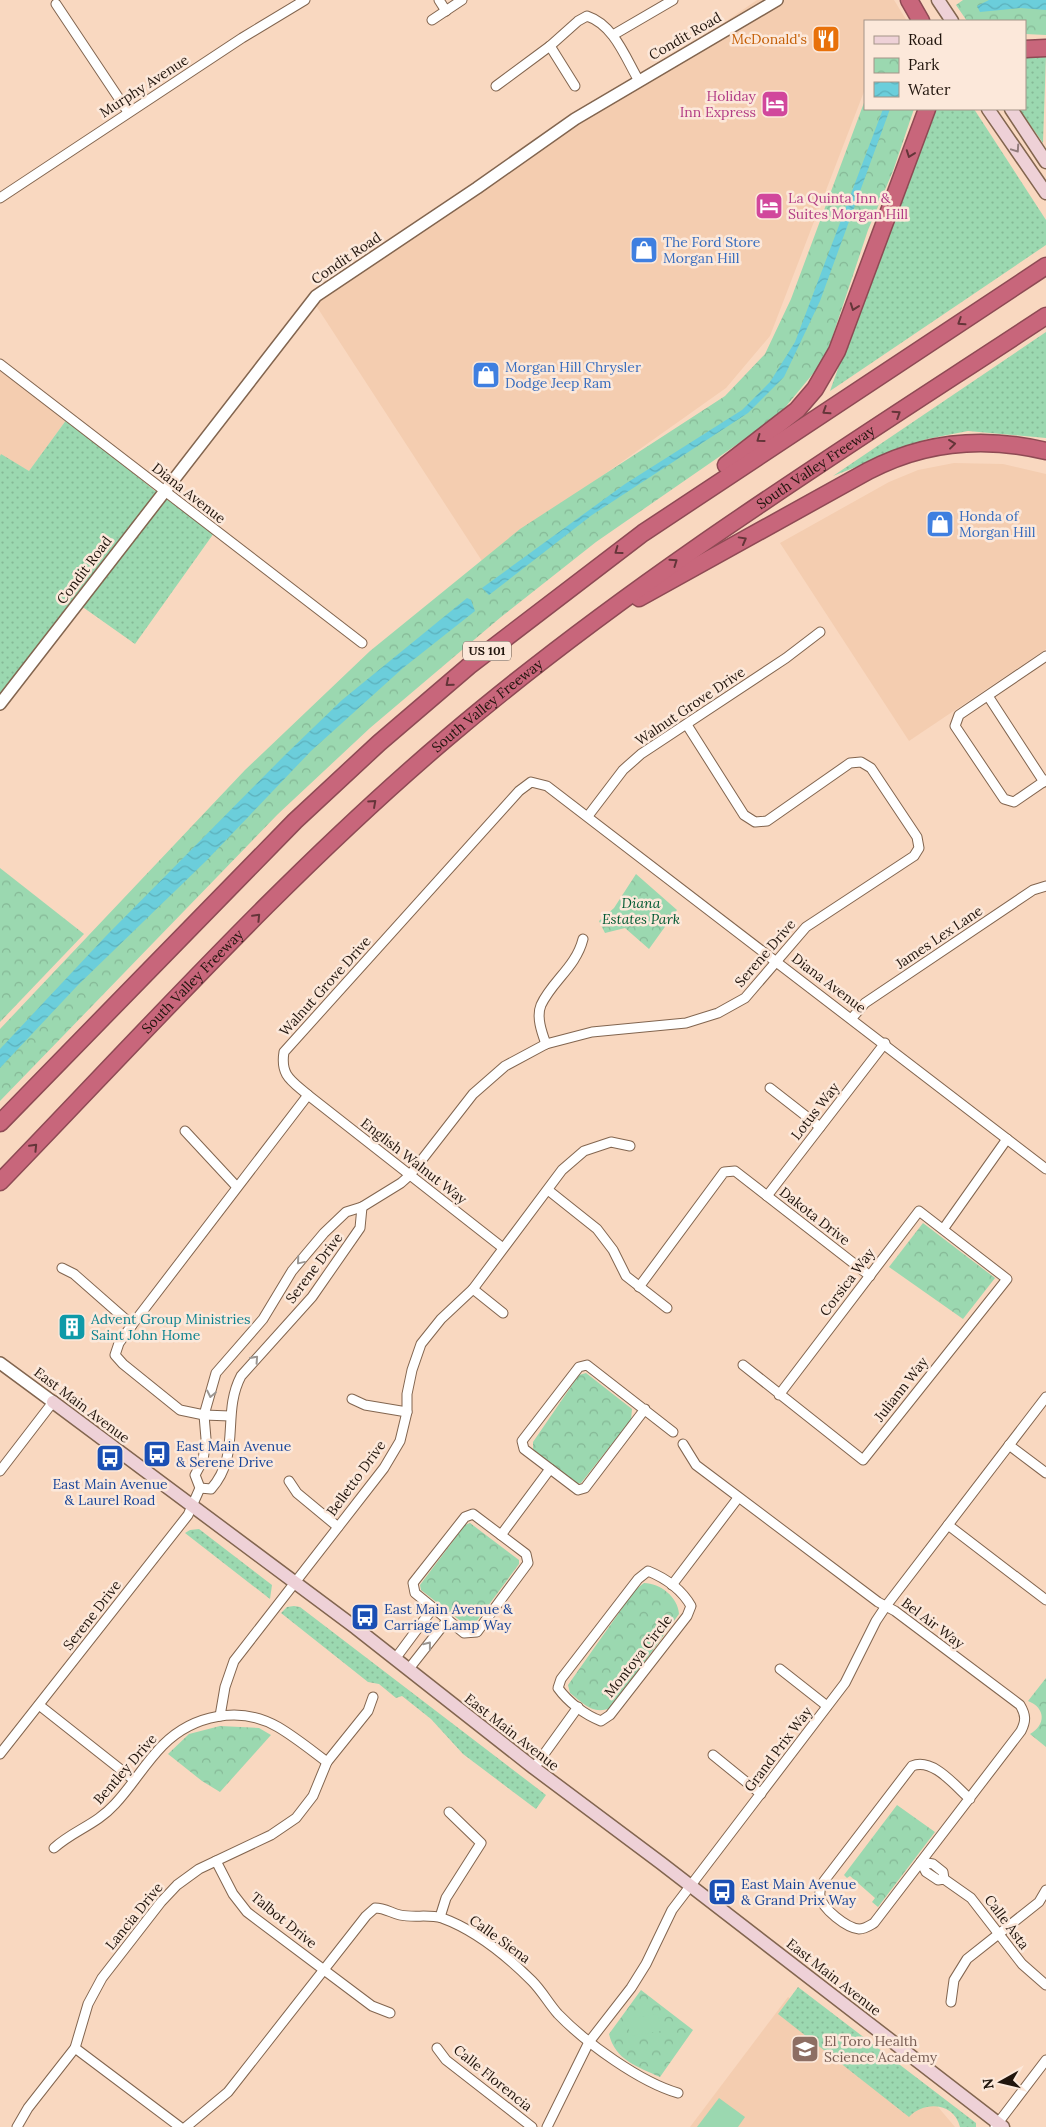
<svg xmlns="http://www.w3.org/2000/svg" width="1046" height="2127" font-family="Lora,serif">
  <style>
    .built { fill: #f4cdb0 }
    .grass { fill: url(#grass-dots) }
    .park { fill: url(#park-crowns) }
    .pitch { fill: #9bd8b0 }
    .water { fill: url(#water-waves) }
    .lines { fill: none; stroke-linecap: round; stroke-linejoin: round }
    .minor-casing { stroke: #82654f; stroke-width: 11 }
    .tertiary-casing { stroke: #82654f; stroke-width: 14 }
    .secondary-casing { stroke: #82654f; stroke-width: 15 }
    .motorway-casing { stroke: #8e4a54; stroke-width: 19 }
    .minor { stroke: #fff; stroke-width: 9 }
    .tertiary { stroke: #fff; stroke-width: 11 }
    .secondary { stroke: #eed1d7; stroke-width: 12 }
    .motorway { stroke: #c8667b; stroke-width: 16 }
    .oneway { stroke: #927c7c }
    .oneway2 { stroke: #643539 }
    .oneway3 { stroke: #9b9692 }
    .labels { text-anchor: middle; stroke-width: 5; stroke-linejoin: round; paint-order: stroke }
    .shield { fill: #fce8da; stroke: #63544a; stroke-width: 1 }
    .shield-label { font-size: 12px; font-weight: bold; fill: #21150d }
    .street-label { font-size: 14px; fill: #21150d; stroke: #fce8da }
    .food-label { font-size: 14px; fill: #c56008; stroke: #fce8da; text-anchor: end }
    .hotel-label { font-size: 14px; fill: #b23c85; stroke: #fce8da; text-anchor: end }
    .shop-label { font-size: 14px; fill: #366cbe; stroke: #fce8da; text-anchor: start }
    .park-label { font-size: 14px; font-style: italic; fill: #005932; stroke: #fce8da }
    .culture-label { font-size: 14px; fill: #0d838f; stroke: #fce8da; text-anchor: start }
    .transit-label { font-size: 14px; fill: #164399; stroke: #fce8da; text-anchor: start }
    .education-label { font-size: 14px; fill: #785e54; stroke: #fce8da; text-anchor: start }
  </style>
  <defs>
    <pattern id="grass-dots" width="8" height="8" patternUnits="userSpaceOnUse" patternTransform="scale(1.25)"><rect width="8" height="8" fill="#9bd8b0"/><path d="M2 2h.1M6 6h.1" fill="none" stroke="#85b896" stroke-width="1.8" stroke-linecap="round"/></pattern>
    <pattern id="park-crowns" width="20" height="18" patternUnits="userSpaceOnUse" patternTransform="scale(1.25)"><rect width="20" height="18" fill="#9bd8b0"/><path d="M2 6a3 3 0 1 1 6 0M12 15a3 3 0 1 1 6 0" fill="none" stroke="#85b896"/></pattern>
    <pattern id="water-waves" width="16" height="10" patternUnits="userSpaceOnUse" patternTransform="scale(1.25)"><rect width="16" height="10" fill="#6bcedb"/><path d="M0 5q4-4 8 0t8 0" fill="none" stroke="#5cb0bb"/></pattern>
  </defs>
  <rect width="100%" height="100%" fill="#f9d8c0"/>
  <g class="built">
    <polygon points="757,0 894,0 907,21 865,21 865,89 770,336 726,388 482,561 315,304"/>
    <polygon points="0,371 67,419 29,471 1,455 0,456"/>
    <polygon points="954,463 1003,464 1046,474 1046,649 909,741 780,543 889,482 918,470"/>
    <polygon points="788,1997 933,2101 955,2127 690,2127"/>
  </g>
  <g class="grass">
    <polygon points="1025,55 1046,55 1043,143 1019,109 1025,109"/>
    <polygon points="931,109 974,109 1046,220 1046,245 830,391"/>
    <polygon points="1046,332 1046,438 968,431 927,439 833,476"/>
    <polygon points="67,419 154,490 214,533 135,644 77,603 0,703 0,456 1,454 29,471"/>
    <polygon points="199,1529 272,1585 270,1599 185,1533 190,1530"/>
    <polygon points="294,1606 300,1607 546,1795 536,1809 463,1754 431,1719 402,1696 396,1698 379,1684 368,1682 281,1613 287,1607"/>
    <path d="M798,1987l178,136v4h-16c-6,-25 -36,-26 -51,-10l-131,-103z"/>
  </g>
  <g class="park">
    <polygon points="963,0 1046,0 1046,35 1025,34 1025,21 967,21 956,5"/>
    <polygon points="865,100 865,109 914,109 893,171 868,230 828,350 816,370 778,416 596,542 501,617 370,728 278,814 0,1101 0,1029 245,770 370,651 520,529 725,396 765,354 791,299"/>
    <polygon points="0,868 84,934 0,1022"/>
    <polygon points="636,874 677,910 649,949 625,928 605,933 599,921 614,908"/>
    <polygon points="923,1223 995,1278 963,1319 889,1267"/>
    <polygon points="586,1373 632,1409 631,1420 581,1483 575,1484 533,1449 533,1442 579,1375"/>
    <polygon points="470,1523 519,1560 519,1564 473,1626 467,1626 421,1590 420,1585 465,1525"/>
    <path d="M644,1583c16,0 34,14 35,31l-67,93c-18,9 -28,-3 -42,-14l-2,-8 67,-95z"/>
    <path d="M1046,1678v69l-16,-13c16,-9 16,-26 -2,-33z"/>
    <polygon points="220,1726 259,1728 271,1735 220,1792 202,1781 168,1754 189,1734"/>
    <polygon points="897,1805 935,1832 878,1907 872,1902 875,1898 850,1876 847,1878 844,1875"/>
    <path d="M641,1990l52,40 -33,47c-22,-10 -45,-17 -51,-43z"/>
  </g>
  <g class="pitch">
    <polygon points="658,2014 661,2031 630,2036 627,2019"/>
    <polygon points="719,2098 745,2117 738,2127 697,2127"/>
  </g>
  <g class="water">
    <polygon points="989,0 1046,0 1046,10 1020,8 980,12 977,6"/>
    <polygon points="883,109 890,109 820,301 784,377 748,413 592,515 489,595 482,588 625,484 742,410 770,382 795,342"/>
    <polygon points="467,598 471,600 475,611 403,668 311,751 207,860 78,985 0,1068 0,1049 106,936 285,755 342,700"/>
  </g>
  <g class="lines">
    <defs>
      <g id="minor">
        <polyline points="439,0 446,11"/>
        <polyline points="56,4 128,112"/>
        <polyline points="432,20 462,0"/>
        <polyline points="613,35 673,0"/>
        <polyline points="550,46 575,86"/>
        <path d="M496,86l54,-40 28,-25 9,-5c27,9 38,41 52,65"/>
        <polyline points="0,198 242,38 305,0"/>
        <polyline points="0,364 362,643"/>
        <polyline points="1046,656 959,715 955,726 1004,799 1014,802 1046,780"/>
        <polyline points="988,696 1044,782"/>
        <polyline points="588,816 623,770 641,754 786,658 820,632"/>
        <polyline points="852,1018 865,1003 1033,890 1046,886"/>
        <path d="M546,1044c-4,-11 -10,-27 -5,-39 11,-24 35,-38 42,-66"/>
        <polyline points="770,1088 820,1127"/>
        <polyline points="185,1131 237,1187"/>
        <polyline points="548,1190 597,1229 613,1250 626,1276 667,1308"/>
        <polyline points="767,1196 885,1043"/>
        <polyline points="944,1228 1007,1139"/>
        <path d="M503,1248l-195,-153c-16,-14 -28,-19 -24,-43l235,-261 12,-9 16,4 499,383"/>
        <polyline points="62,1268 74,1274 132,1325"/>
        <polyline points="639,1287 724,1172 735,1171 870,1276"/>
        <polyline points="473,1289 503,1313"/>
        <polyline points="743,1365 863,1460 1007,1279 919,1211 779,1395"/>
        <polyline points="352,1399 365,1405 407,1412"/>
        <polyline points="645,1409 585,1488 578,1490 524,1449 522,1441 579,1367 587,1365 673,1432"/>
        <polyline points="230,1416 204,1415 180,1410 123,1364 115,1355 119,1343 132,1325 308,1095"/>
        <path d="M683,1444l13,21 182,137 17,9 125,94c6,10 6,16 1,26l-147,192c-5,3 -9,6 -15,6 -12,-1 -37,-20 -39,-33 -1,-6 1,-10 4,-15l88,-115c21,-9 44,21 58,33"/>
        <polyline points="1009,1445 1046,1473"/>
        <polyline points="0,1471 53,1402"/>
        <polyline points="289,1481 297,1493 338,1527"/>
        <path d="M200,1488l11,1c31,-35 10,-75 30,-113l71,-79 48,-69 2,-21"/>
        <polygon points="473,1514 526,1554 528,1563 477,1632 464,1633 415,1593 413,1583 465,1517"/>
        <polyline points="948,1525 1046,1600"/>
        <polyline points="501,1535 550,1469"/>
        <path d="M648,1571c17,7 34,19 43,35l-4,10 -77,99 -9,6c-16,-6 -33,-19 -43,-33l3,-9 77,-100z"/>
        <polyline points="672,1585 738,1498"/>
        <polyline points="395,1659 433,1608"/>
        <polyline points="780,1669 827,1706"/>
        <polyline points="408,1670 448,1619"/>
        <polyline points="39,1705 134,1780"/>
        <polyline points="220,1716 225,1687 234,1661 384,1468 400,1441 407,1412 407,1394 412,1370 421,1344 441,1319 473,1289 562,1170 584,1151 611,1142 630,1146"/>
        <polyline points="0,1754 188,1515 200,1488 195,1475 203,1460 206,1439 204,1415 216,1373 263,1319 292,1271 324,1233 346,1212 362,1207 401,1183 410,1175 473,1094 505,1066 546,1044 592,1032 686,1023 718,1013 745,998 806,927 914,856 919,848 917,837 871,768 861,762 850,763 767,821 755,822 744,815 687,725"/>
        <polyline points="713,1755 761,1794"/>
        <polyline points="534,1768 578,1707"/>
        <path d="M54,1848c20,-18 42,-23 61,-44 17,-18 30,-41 48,-59 30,-30 77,-40 115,-18 17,10 33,23 49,35"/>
        <polyline points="216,1861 233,1894 247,1912 372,2006 390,2013"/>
        <polyline points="921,1862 926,1872 938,1880 944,1879 971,1898 1022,1964 1046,1985"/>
        <polyline points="921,1862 933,1864 943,1872 944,1879"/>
        <polyline points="440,1917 446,1898 481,1843 449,1812"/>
        <polyline points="951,2002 954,1980 967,1959 1039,1902 1046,1890"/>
        <polyline points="75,2048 180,2127"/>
        <polyline points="437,2048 446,2060 532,2127"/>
        <polyline points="17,2127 28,2108 75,2048 88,2004 102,1978 161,1902 177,1885 199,1869 271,1835 296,1818 313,1796 327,1762 368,1711 373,1697"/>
        <path d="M186,2127l42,-35 138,-176 9,-8c10,0 16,5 25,7 14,3 29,-1 42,3 33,12 66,39 90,63 10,10 17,23 26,33 28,29 82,68 120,79"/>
        <polyline points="547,2127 589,2042 631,1988 646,1964 672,1910 845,1683 876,1621 886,1606 1046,1397"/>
        <polyline points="995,2127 1046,2060"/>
      </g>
      <g id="tertiary">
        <polyline points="0,704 316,296 477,188 575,119 777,0"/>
        <polyline points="0,1363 53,1402"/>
      </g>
      <g id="secondary">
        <polyline points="938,0 952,21"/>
        <polyline points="988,109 1046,193"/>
        <polyline points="1011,109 1046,162"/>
        <polyline points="53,1402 356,1628 534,1768 661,1863 1003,2127"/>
      </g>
      <g id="motorway">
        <polyline points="909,0 921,21"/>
        <polyline points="1025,49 1046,48"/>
        <polyline points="726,465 797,410 815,389 837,351 927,109"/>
        <path d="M639,598l229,-127c57,-30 116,-35 178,-20"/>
        <polyline points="0,1123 295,821 379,743 469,666 643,533 1046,266"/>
        <path id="s1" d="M0,1182c146,-151 287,-308 447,-444 187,-159 395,-288 599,-422"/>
      </g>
    </defs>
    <use href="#minor" class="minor-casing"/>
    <use href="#tertiary" class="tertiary-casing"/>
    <use href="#secondary" class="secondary-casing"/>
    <use href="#motorway" class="motorway-casing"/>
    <use href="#minor" class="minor"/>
    <use href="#tertiary" class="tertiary"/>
    <use href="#secondary" class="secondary"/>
    <use href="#motorway" class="motorway"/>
  </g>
  <defs><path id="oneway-chevron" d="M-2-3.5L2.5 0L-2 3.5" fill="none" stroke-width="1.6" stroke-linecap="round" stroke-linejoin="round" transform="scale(1.25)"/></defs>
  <use class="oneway" href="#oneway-chevron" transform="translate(1016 149) rotate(56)"/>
  <g class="oneway2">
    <use href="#oneway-chevron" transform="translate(910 154) rotate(110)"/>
    <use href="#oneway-chevron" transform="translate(854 307) rotate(110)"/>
    <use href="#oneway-chevron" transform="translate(961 322) rotate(147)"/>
    <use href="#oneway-chevron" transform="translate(826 411) rotate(147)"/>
    <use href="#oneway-chevron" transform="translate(897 414) rotate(-33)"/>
    <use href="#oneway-chevron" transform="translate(760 439) rotate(144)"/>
    <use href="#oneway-chevron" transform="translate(952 444) rotate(-7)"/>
    <use href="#oneway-chevron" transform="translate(743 540) rotate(-29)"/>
    <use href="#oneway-chevron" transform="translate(618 551) rotate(144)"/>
    <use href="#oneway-chevron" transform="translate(674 562) rotate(-35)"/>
    <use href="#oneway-chevron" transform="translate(449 683) rotate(140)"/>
    <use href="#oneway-chevron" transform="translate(373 803) rotate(-42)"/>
    <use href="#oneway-chevron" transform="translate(257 917) rotate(-46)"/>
    <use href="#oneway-chevron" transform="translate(34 1147) rotate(-46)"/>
  </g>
  <g class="oneway3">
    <use href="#oneway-chevron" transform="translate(300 1261) rotate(130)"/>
    <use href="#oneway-chevron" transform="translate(255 1359) rotate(-48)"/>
    <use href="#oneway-chevron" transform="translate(211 1394) rotate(102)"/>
    <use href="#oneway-chevron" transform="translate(428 1645) rotate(-52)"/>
  </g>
  <defs>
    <symbol id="restaurant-square" viewBox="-11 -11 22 22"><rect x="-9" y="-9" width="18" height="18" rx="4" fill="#e8710a" stroke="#fce8da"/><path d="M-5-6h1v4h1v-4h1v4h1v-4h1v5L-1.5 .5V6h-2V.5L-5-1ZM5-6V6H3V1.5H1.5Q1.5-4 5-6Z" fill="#fff"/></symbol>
    <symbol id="hotel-square" viewBox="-11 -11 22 22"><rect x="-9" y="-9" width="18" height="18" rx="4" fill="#d1479c" stroke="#fce8da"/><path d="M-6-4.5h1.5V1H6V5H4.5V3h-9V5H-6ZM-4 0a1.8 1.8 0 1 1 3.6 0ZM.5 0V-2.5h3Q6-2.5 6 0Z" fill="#fff"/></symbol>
    <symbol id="shop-square" viewBox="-11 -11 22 22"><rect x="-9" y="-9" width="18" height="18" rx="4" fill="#3f7fe0" stroke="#fce8da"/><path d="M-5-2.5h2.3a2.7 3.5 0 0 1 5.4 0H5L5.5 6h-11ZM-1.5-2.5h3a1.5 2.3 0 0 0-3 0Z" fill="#fff"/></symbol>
    <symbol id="building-square" viewBox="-11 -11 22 22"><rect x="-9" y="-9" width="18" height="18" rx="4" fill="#0f9aa8" stroke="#fce8da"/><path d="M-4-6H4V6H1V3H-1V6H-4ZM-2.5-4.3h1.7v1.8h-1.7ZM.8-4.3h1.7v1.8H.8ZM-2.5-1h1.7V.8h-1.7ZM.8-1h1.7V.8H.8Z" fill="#fff"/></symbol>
    <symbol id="bus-square" viewBox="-11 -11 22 22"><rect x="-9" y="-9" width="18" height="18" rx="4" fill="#1a4fb4" stroke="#fce8da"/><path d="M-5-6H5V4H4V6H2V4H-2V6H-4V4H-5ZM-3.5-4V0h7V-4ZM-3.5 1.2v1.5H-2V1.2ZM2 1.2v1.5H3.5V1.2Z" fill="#fff"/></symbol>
    <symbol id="school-square" viewBox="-11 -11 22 22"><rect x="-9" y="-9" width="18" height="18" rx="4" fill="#8d6e63" stroke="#fce8da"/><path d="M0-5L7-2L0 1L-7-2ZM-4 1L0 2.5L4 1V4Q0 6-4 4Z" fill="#fff"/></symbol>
  </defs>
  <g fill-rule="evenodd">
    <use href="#restaurant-square" x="810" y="23" width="32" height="32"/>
    <use href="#hotel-square" x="759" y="88" width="32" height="32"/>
    <use href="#hotel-square" x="753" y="190" width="32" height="32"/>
    <use href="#shop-square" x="628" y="234" width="32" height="32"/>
    <use href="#shop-square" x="470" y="359" width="32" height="32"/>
    <use href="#shop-square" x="924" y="508" width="32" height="32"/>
    <use href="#building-square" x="56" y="1311" width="32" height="32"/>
    <use href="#bus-square" x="141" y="1438" width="32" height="32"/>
    <use href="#bus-square" x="94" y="1442" width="32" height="32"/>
    <use href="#bus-square" x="349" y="1601" width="32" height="32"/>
    <use href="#bus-square" x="706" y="1876" width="32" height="32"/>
    <use href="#school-square" x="789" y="2033" width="32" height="32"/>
  </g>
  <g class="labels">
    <rect class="shield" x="463" y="641.5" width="48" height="19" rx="4"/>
    <g class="shield-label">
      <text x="487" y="655">US 101</text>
    </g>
    <g class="street-label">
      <text transform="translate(685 36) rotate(-30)" y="5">Condit Road</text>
      <text transform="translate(144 86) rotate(-33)" y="5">Murphy Avenue</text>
      <text transform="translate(346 258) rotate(-34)" y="5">Condit Road</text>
      <text dy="5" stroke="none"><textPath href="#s1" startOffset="1088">South Valley Freeway</textPath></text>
      <text transform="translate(189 493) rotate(38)" y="5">Diana Avenue</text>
      <text transform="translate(84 570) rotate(-53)" y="5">Condit Road</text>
      <text dy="5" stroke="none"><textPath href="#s1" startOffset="682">South Valley Freeway</textPath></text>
      <text transform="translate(690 706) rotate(-34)" y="5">Walnut Grove Drive</text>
      <text transform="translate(939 937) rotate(-34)" y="5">James Lex Lane</text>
      <text transform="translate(765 953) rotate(-49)" y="5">Serene Drive</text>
      <text dy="5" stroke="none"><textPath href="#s1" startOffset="278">South Valley Freeway</textPath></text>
      <text transform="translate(829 983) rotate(37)" y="5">Diana Avenue</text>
      <text transform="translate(325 986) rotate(-48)" y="5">Walnut Grove Drive</text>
      <text transform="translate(815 1111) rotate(-52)" y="5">Lotus Way</text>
      <text transform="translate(414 1161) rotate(38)" y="5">English Walnut Way</text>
      <text transform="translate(815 1216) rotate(38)" y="5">Dakota Drive</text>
      <text transform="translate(314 1268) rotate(-53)" y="5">Serene Drive</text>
      <text transform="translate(847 1282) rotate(-53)" y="5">Corsica Way</text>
      <text transform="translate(901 1389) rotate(-52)" y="5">Juliann Way</text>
      <text transform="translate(82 1405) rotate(37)" y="5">East Main Avenue</text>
      <text transform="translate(356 1478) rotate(-54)" y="5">Belletto Drive</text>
      <text transform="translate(92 1615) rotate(-52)" y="5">Serene Drive</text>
      <text transform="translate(933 1623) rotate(37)" y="5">Bel Air Way</text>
      <text transform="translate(638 1656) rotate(-52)" y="5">Montoya Circle</text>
      <text transform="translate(512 1732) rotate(38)" y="5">East Main Avenue</text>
      <text transform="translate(778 1749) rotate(-53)" y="5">Grand Prix Way</text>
      <text transform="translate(125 1769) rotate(-49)" y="5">Bentley Drive</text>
      <text transform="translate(134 1916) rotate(-51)" y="5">Lancia Drive</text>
      <text transform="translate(284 1920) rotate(39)" y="5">Talbot Drive</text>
      <text transform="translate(1007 1922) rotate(53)" y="5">Calle Asta</text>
      <text transform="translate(500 1939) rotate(36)" y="5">Calle Siena</text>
      <text transform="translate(834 1977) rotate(38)" y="5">East Main Avenue</text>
      <text transform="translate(493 2078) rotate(39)" y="5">Calle Florencia</text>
    </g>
    <g class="food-label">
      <text x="807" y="44">McDonald's</text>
    </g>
    <g class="hotel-label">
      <text x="756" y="101">Holiday<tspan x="756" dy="16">Inn Express</tspan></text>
      <text x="788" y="203" text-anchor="start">La Quinta Inn &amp;<tspan x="788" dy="16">Suites Morgan Hill</tspan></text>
    </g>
    <g class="shop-label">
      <text x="663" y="247">The Ford Store<tspan x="663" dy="16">Morgan Hill</tspan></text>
      <text x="505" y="372">Morgan Hill Chrysler<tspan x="505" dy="16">Dodge Jeep Ram</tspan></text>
      <text x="959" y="521">Honda of<tspan x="959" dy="16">Morgan Hill</tspan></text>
    </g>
    <g class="park-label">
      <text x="641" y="908">Diana<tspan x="641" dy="16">Estates Park</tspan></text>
    </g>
    <g class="culture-label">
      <text x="91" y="1324">Advent Group Ministries<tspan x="91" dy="16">Saint John Home</tspan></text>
    </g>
    <g class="transit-label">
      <text x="176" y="1451">East Main Avenue<tspan x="176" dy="16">&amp; Serene Drive</tspan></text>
      <text x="110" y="1489" text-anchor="middle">East Main Avenue<tspan x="110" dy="16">&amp; Laurel Road</tspan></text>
      <text x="384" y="1614">East Main Avenue &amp;<tspan x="384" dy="16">Carriage Lamp Way</tspan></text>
      <text x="741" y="1889">East Main Avenue<tspan x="741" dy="16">&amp; Grand Prix Way</tspan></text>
    </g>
    <g class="education-label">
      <text x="824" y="2046">El Toro Health<tspan x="824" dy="16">Science Academy</tspan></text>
    </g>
  </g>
  <rect x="864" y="20" width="162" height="90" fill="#fce8da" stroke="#a49488"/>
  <rect x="874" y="36" width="25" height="8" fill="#eed1d7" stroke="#a49488"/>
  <text x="908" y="45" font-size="15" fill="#21150d">Road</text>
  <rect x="874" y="58" width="25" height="15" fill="url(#park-crowns)" stroke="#a49488"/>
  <text x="908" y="70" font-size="15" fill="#21150d">Park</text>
  <rect x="874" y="82" width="25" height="15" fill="url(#water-waves)" stroke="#a49488"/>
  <text x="908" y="95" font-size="15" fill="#21150d">Water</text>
  <g transform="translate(1001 2082) rotate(262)" stroke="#fce8da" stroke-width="4" paint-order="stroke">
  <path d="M0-4L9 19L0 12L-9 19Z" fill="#21150d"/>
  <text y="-8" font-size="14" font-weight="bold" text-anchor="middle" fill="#21150d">N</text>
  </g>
</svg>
